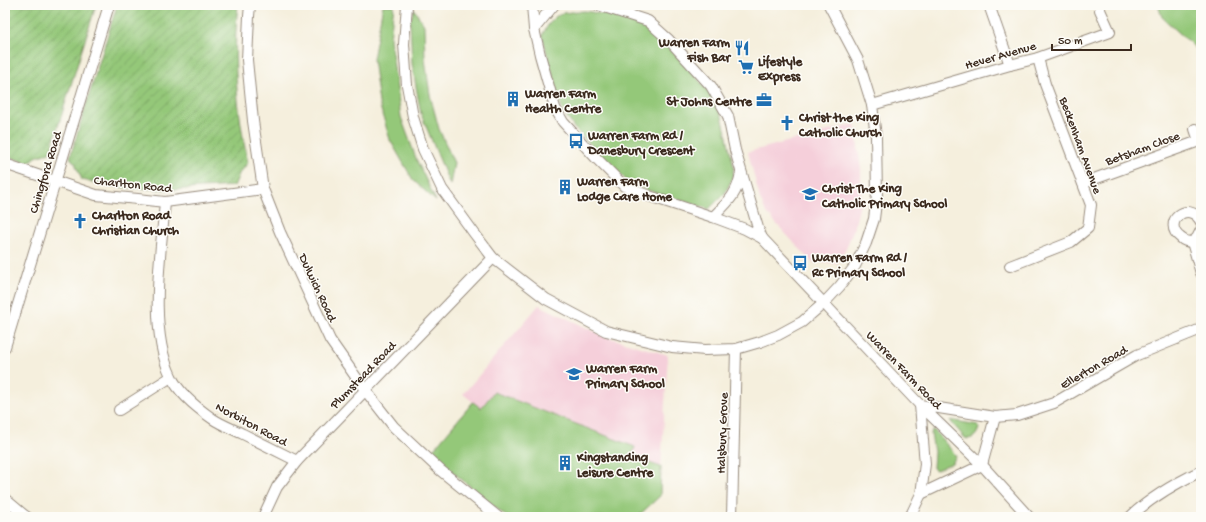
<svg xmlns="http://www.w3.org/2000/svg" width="1206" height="522" font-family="'Gochi Hand',sans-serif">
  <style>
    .built { fill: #f5cfda }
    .green { fill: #94c879; stroke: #68794c }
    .garden { fill: url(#garden-furrows); stroke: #68794c }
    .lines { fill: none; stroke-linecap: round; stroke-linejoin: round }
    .street-casing { stroke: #988c7e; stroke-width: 12 }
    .street { stroke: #fff; stroke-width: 10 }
    .labels { text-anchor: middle; stroke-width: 3; stroke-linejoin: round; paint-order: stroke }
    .poi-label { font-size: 13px; font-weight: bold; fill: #3b2a1e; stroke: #fdfcf7; text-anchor: start }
    .street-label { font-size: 13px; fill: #3b2a1e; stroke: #fdfcf7 }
  </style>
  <defs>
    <pattern id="garden-furrows" width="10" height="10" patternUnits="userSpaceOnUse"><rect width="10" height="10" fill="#94c879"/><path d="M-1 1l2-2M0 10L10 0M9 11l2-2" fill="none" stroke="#7aa363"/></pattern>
  </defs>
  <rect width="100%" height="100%" fill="#fdfcf7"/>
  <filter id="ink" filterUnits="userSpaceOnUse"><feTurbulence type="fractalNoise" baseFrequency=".025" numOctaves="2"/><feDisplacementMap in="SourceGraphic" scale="8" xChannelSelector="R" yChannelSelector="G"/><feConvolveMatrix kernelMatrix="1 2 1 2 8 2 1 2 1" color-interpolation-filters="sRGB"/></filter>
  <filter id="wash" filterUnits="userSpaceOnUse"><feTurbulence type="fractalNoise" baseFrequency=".012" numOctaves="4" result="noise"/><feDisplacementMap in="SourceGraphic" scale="16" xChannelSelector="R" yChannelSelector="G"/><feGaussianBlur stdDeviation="0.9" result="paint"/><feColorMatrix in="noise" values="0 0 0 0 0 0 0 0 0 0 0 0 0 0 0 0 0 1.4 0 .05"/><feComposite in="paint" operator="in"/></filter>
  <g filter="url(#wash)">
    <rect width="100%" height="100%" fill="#f5efdd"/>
    <g class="built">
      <polygon points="855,124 861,170 861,189 859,208 854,228 847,246 837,264 825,262 813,263 771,218 765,210 760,199 748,152"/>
      <polygon points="539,305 604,336 668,355 661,467 632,457 634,447 494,392 481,408 463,394"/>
    </g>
    <g class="green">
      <polygon points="383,5 394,5 390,39 401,117 417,161 436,201 413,180 390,140 379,103 373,59"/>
      <polygon points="1158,5 1201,5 1201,53 1162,17"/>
      <polygon points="414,9 424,25 425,59 430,95 439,129 454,163 450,185 421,114 412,64 410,22"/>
      <path d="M585,11l24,4 39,14 19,16 39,43 16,28 12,51 -2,12 -7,14 -16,16 -62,-19 -21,-10 -52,-52 -12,-19 -20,-74c14,-24 17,-22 43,-24z"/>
      <polygon points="494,392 635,447 632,457 661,467 660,496 637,517 507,517 442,463 431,452 473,402 481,408"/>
      <path d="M950,420l28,5 1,3c-2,6 -4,10 -11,11l-3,-1 -13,-15z"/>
      <polygon points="934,430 954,453 956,457 952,463 936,470 933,468 934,452 931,434 932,431"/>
    </g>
    <g class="garden">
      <polygon points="5,5 96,5 50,152 36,157 30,162 27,163 5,155"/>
      <path d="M117,5h121c-6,53 -1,106 10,158l-8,9 -6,14 -65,4 -51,-3 -36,-7 -7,-17 -4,-4 -1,-2z"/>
    </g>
  </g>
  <g filter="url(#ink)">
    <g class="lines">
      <defs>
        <g id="street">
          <polyline points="250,5 249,16 247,60 253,121 263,189 280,232 330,340 365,390 394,427 440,470 498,517"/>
          <polyline points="407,5 404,44 407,85 413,117 423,149 442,189 474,233 493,258 546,299 606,331 672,347 705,350 736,349 760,342 778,335 802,322 824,303 840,286 855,266 866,243 874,219 877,195 876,137 872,105 858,60 829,5"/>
          <polyline points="532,5 534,29 540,55 555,108 563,122 595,157 624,186 649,196 713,217 745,229 762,238 920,405 982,465 1029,517"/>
          <polyline points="598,5 648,21 669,40 711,86 728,116 735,150 758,228 762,238"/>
          <polyline points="989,5 1010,65"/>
          <polyline points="534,29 554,5"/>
          <polyline points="872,105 1010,65 1038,58 1110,32 1100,10"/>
          <polyline points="5,164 96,195 138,199 165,202 263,189"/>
          <polyline points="1083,183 1199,141 1195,129"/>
          <path d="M165,202c-4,52 -17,126 6,174 8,18 26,32 42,43 9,6 20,10 30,15 18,9 36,18 54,27"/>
          <path d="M713,217c15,-15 24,-22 28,-44"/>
          <path d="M1192,242c-4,0 -8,-1 -11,-4 -21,-15 8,-40 20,-16"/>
          <polyline points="1192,242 1201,273"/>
          <polyline points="1192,242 1197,238 1201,230"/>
          <polyline points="1010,266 1071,242 1088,228 1091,205 1045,84 1038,58"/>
          <polyline points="5,347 109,5"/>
          <polyline points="920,405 995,417 1017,415 1054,403 1137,355 1201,329"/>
          <polyline points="119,410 171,377"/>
          <polyline points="982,465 995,417"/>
          <polyline points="921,494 982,465"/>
          <polyline points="5,499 24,515 27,517"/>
          <polyline points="263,517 277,487 297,461 493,258"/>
          <polyline points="732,517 736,349"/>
          <polyline points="910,517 921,494 925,464 920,405"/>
          <path d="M1130,517c20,-19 46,-34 71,-46"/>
        </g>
      </defs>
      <use href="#street" class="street-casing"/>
      <use href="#street" class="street"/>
    </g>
  </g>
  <defs>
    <symbol id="restaurant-bare" viewBox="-9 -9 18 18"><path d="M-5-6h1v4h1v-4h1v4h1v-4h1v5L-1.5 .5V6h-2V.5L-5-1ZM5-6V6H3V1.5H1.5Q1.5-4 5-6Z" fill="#1f6fb2" stroke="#fdfcf7" stroke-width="2.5" paint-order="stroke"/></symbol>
    <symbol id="supermarket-bare" viewBox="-9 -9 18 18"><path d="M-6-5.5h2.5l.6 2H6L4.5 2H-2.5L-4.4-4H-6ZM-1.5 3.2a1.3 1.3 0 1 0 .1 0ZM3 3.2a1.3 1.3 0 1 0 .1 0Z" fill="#1f6fb2" stroke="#fdfcf7" stroke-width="2.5" paint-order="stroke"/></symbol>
    <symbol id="building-bare" viewBox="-9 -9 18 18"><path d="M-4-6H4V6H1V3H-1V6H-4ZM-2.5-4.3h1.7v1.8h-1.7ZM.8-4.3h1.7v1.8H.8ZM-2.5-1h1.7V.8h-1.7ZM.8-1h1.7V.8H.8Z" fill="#1f6fb2" stroke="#fdfcf7" stroke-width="2.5" paint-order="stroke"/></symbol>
    <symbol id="office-bare" viewBox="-9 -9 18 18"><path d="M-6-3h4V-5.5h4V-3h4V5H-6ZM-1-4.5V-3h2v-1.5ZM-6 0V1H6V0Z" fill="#1f6fb2" stroke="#fdfcf7" stroke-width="2.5" paint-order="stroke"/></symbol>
    <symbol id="church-bare" viewBox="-9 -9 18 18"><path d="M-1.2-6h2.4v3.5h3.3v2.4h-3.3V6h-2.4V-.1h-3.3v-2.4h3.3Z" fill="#1f6fb2" stroke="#fdfcf7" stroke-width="2.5" paint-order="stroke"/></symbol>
    <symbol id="bus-bare" viewBox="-9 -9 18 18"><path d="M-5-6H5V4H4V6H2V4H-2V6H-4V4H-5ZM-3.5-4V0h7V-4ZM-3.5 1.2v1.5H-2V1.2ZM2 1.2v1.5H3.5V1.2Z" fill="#1f6fb2" stroke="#fdfcf7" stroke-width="2.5" paint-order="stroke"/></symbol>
    <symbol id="school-bare" viewBox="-9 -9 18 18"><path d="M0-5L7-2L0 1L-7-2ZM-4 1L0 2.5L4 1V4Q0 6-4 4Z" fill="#1f6fb2" stroke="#fdfcf7" stroke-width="2.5" paint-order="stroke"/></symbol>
  </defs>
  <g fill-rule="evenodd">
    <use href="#restaurant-bare" x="731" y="37" width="22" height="22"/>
    <use href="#supermarket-bare" x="735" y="56" width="22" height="22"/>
    <use href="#building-bare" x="502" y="88" width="22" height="22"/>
    <use href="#office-bare" x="753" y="89" width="22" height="22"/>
    <use href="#church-bare" x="776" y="112" width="22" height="22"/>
    <use href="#bus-bare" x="565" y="130" width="22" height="22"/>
    <use href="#building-bare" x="554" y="176" width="22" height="22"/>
    <use href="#school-bare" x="799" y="183" width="22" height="22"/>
    <use href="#church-bare" x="69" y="210" width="22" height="22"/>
    <use href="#bus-bare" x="789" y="252" width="22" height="22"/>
    <use href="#school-bare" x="563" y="363" width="22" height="22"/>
    <use href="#building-bare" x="554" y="452" width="22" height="22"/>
  </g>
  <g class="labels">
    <g class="poi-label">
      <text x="730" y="46" text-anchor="end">Warren Farm<tspan x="730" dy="15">Fish Bar</tspan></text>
      <text x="758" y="65">Lifestyle<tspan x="758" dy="15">Express</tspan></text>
      <text x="525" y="97">Warren Farm<tspan x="525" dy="15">Health Centre</tspan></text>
      <text x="752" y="105" text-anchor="end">St Johns Centre</text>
      <text x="799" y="121">Christ the King<tspan x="799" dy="15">Catholic Church</tspan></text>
      <text x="588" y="139">Warren Farm Rd /<tspan x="588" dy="15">Danesbury Crescent</tspan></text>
      <text x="577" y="185">Warren Farm<tspan x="577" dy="15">Lodge Care Home</tspan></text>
      <text x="822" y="192">Christ The King<tspan x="822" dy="15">Catholic Primary School</tspan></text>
      <text x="92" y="219">Charlton Road<tspan x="92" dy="15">Christian Church</tspan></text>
      <text x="812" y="261">Warren Farm Rd /<tspan x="812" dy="15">Rc Primary School</tspan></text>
      <text x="586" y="372">Warren Farm<tspan x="586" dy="15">Primary School</tspan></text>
      <text x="577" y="461">Kingstanding<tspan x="577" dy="15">Leisure Centre</tspan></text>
    </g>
    <g class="street-label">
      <text transform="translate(1000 54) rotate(-16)" y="5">Hever Avenue</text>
      <text transform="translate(1082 145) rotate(70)" y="5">Beckenham Avenue</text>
      <text transform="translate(1142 147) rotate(-20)" y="5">Betsham Close</text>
      <text transform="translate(44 172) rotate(-73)" y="5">Chingford Road</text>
      <text transform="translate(133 183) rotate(6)" y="5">Charlton Road</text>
      <text transform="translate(319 287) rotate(65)" y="5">Dulwich Road</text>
      <text transform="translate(1093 366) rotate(-30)" y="5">Ellerton Road</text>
      <text transform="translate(905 369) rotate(46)" y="5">Warren Farm Road</text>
      <text transform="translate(362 374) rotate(-46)" y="5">Plumstead Road</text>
      <text transform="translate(252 423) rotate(28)" y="5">Norbiton Road</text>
      <text transform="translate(721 433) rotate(-88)" y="5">Halsbury Grove</text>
    </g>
  </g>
  <rect width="1206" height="522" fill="none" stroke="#fdfcf7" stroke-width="20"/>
  <path d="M1052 44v6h79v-6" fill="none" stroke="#3b2a1e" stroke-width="2"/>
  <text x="1058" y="44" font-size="12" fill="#3b2a1e" stroke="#fdfcf7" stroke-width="3" paint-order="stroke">50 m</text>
</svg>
